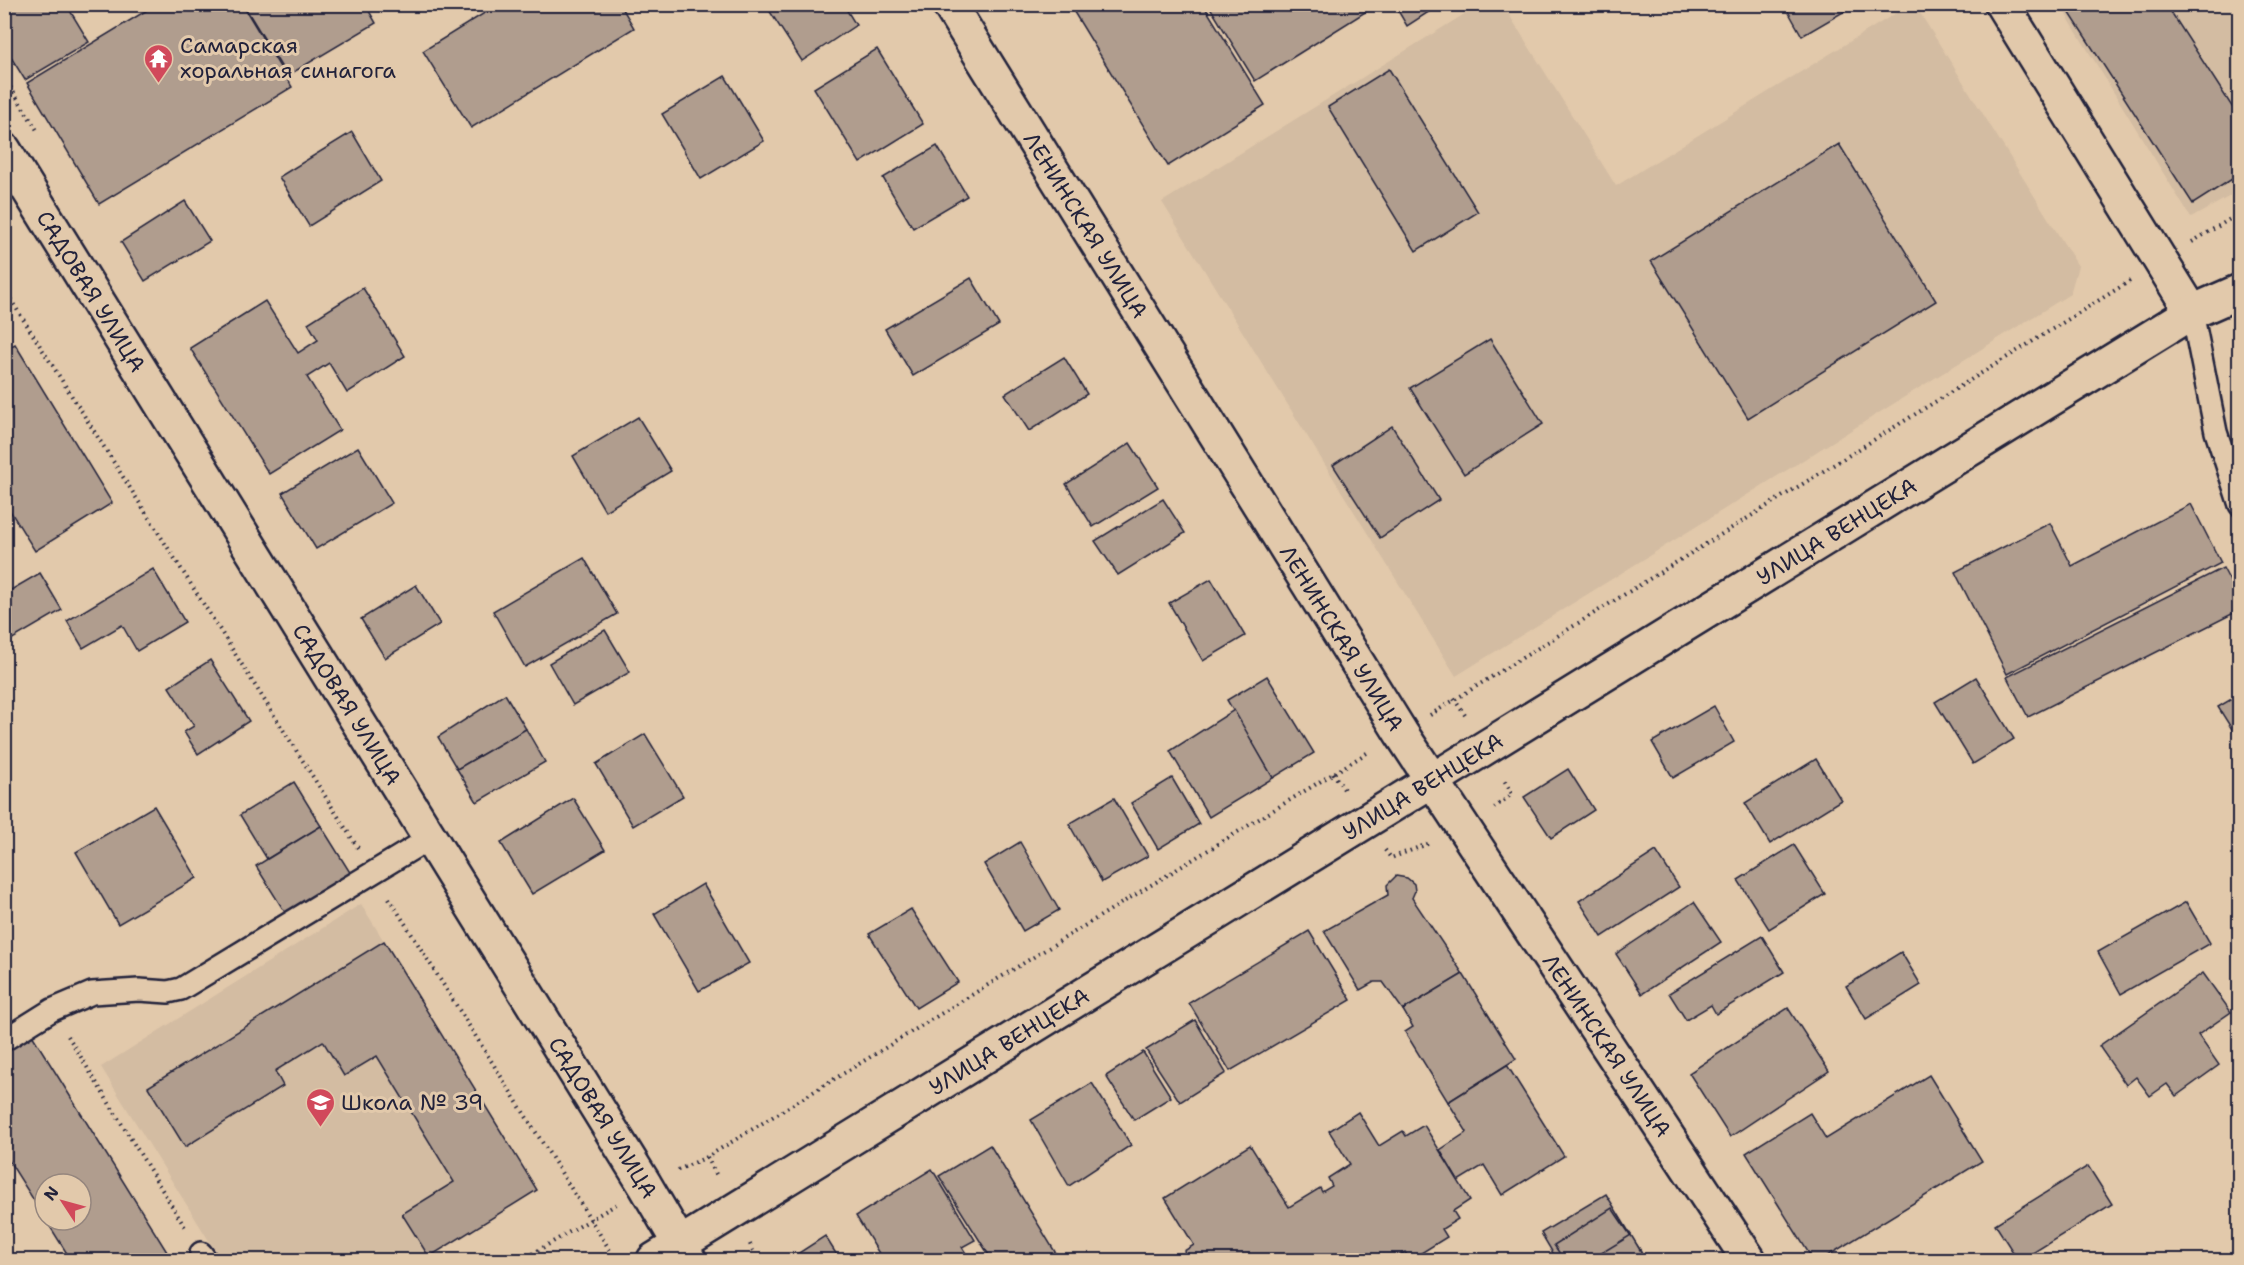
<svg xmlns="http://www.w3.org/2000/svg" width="2244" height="1265" font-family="'Shantell Sans',sans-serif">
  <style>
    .built { fill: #d3bca2 }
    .building { fill: #b09d8e; stroke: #22223b; stroke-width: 1.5 }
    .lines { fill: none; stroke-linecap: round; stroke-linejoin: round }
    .lane-casing { stroke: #22223b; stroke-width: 26 }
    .street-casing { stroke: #22223b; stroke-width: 38 }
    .secondary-casing { stroke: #22223b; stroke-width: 38 }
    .path { stroke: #22223b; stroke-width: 4; stroke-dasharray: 1.5 4.5; stroke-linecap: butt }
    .lane { stroke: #e2c9ab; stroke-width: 21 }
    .street { stroke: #e2c9ab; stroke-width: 33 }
    .secondary { stroke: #e2c9ab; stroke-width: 33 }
    .labels { text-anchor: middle; stroke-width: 6; stroke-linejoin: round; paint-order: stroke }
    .poi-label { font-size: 22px; fill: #22223b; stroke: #e2c9ab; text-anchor: start }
    .street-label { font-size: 22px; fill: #22223b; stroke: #e2c9ab }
  </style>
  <rect width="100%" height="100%" fill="#e2c9ab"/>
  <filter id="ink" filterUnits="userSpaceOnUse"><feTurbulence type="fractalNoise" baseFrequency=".0167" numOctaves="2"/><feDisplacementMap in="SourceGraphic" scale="12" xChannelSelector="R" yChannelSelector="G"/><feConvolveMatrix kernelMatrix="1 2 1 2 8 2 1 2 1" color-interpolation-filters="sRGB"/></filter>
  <g filter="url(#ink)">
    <g class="built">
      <polygon points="1479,5 1503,5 1616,186 1909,5 1915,5 2078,266 2070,294 1456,676 1162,202"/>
      <polygon points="2060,5 2239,5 2239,191 2191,218"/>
      <polygon points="361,904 538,1190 426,1260 221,1260 101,1067"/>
    </g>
    <g class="building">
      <polygon points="4,4 66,4 89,42 25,80 4,46"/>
      <polygon points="157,4 242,4 292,87 99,204 27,83"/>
      <polygon points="243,4 365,4 376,23 287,76"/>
      <polygon points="499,4 620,4 634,28 471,128 423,51"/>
      <polygon points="765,4 843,4 856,25 802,61"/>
      <polygon points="1069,4 1203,4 1265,105 1168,166"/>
      <polygon points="1208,4 1378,4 1255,81"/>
      <polygon points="1394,4 1441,4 1407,26"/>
      <polygon points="1784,4 1857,4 1802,36"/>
      <polygon points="2064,4 2166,4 2240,119 2240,174 2193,204"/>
      <polygon points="877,49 923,124 860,163 814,88"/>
      <polygon points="1389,69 1478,212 1416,251 1328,107"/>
      <polygon points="725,76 764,141 701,179 662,114"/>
      <polygon points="352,132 381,181 309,226 279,177"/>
      <polygon points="1839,144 1936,301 1748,418 1651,261"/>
      <polygon points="937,146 967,196 913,228 883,178"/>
      <polygon points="185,201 210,241 145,281 121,242"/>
      <polygon points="971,278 999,325 913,376 885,329"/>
      <polygon points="363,288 405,356 347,393 329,363 307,377 340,430 269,474 190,348 265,301 298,353 318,340 308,323"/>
      <polygon points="1490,339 1543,424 1464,474 1410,388"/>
      <polygon points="15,344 112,503 35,551 4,501 4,350"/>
      <polygon points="1064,357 1087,394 1029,431 1005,394"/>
      <polygon points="638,417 671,471 605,511 573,456"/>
      <polygon points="1392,426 1439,500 1380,538 1333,465"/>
      <polygon points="1130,443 1158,487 1093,527 1066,484"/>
      <polygon points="358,447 392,503 316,549 282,493"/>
      <polygon points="1163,499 1185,533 1118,575 1095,541"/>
      <polygon points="2191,504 2221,563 2007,674 1955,572 2050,523 2072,566"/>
      <polygon points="584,558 617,614 525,667 493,611"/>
      <polygon points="2223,568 2240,600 2240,610 2028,717 2007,677"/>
      <polygon points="153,569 185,622 137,651 122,625 83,648 67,621"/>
      <polygon points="40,573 62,610 4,644 4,594"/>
      <polygon points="1211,579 1245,636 1203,661 1169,603"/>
      <polygon points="416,585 440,624 385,658 361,619"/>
      <polygon points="605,630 630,672 573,705 549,663"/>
      <polygon points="210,660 249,721 198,754 184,732 194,726 169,687"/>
      <polygon points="1267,676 1314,753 1273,778 1227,700"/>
      <polygon points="1976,677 2014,739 1973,764 1935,702"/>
      <polygon points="505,694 526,729 457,769 438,737"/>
      <polygon points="2240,694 2240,742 2218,707"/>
      <polygon points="1714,706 1734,742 1673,778 1652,742"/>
      <polygon points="1234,710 1273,778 1209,817 1170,751"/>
      <polygon points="526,729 545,762 477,802 457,769"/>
      <polygon points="645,734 683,796 633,826 596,764"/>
      <polygon points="1816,759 1841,800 1770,844 1745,803"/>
      <polygon points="1568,769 1594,810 1551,838 1524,797"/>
      <polygon points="1172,778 1199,824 1158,849 1131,803"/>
      <polygon points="294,782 321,826 267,859 240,815"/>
      <polygon points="573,798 605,850 532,894 501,843"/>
      <polygon points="1114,798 1148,856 1102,882 1069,824"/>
      <polygon points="154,806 197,878 118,924 76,852"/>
      <polygon points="321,826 351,874 286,914 256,866"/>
      <polygon points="1020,842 1059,910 1023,931 984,864"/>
      <polygon points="1794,845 1825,894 1769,929 1738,880"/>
      <polygon points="1656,851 1679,887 1602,937 1579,901"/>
      <polygon points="1396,876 1407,878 1414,884 1415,891 1412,898 1463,974 1403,1010 1383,982 1374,982 1360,990 1324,931 1388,895 1387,885"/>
      <polygon points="703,884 749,963 699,991 654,914"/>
      <polygon points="1694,902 1721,942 1642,994 1616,954"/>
      <polygon points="2186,902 2210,943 2121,994 2098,952"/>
      <polygon points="911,909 958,982 916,1008 869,934"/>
      <polygon points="1309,931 1351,1000 1230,1071 1189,1003"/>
      <polygon points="1762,936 1784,972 1716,1014 1711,1005 1686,1020 1669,993"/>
      <polygon points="384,941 537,1190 429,1257 402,1214 454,1182 377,1056 344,1076 323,1041 275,1071 283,1086 185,1147 148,1087"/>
      <polygon points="1901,952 1921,985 1866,1019 1846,986"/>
      <polygon points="2203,973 2231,1012 2198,1035 2219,1065 2176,1096 2167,1084 2150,1096 2136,1077 2126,1085 2099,1046"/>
      <polygon points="1463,974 1516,1059 1448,1102 1405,1032 1413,1027 1403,1010"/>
      <polygon points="1788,1008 1829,1071 1730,1137 1689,1073"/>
      <polygon points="1195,1020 1226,1073 1180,1102 1146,1050"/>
      <polygon points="29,1030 172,1260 71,1260 46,1220 81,1220 81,1184 45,1184 45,1218 4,1153 4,1046"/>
      <polygon points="1143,1052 1171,1097 1134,1120 1106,1076"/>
      <polygon points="1507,1065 1564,1156 1502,1195 1484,1165 1458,1181 1440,1150 1467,1132 1448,1102"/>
      <polygon points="1929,1075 1982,1161 1821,1260 1813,1260 1746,1153 1810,1113 1826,1139"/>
      <polygon points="1092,1083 1131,1145 1069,1186 1031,1120"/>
      <polygon points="1358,1112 1379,1146 1403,1131 1406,1136 1424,1125 1470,1200 1453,1211 1458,1219 1442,1229 1447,1237 1410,1260 1405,1252 1392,1260 1386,1260 1383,1255 1375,1260 1190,1260 1184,1251 1194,1245 1165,1198 1250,1145 1289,1207 1320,1188 1322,1192 1332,1186 1328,1178 1350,1164 1329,1131"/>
      <polygon points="990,1145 1060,1260 992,1260 939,1176"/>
      <polygon points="2088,1166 2112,1204 2021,1260 2018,1260 1995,1224"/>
      <polygon points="932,1169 975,1240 962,1247 967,1255 958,1260 883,1260 856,1216"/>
      <polygon points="1606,1194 1631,1235 1590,1260 1557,1260 1541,1233"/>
      <polygon points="1612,1208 1641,1251 1627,1260 1564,1260 1554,1245"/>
      <polygon points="1631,1235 1646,1260 1590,1260"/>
      <polygon points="825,1236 840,1260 788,1260"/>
    </g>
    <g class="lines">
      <defs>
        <g id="lane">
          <polyline points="2192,312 2216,432 2240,505"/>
          <polyline points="4,1040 52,1010 92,993 139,990 168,992 181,989 430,838"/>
          <polyline points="201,1253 206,1260"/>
        </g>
        <g id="street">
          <path id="s1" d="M949,4l452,729 348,527"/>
          <polyline points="2002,4 2192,312"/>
          <path id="s2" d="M4,150l641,1035 44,75"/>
        </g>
        <g id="secondary">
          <path id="s3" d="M654,1260l1538,-948 48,-21"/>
        </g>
      </defs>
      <use href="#lane" class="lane-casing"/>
      <use href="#street" class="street-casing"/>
      <use href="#secondary" class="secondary-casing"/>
      <g class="path">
        <polyline points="4,77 37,130"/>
        <polyline points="2192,242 2240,213"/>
        <polyline points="4,289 358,848"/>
        <polyline points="1454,699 1467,718"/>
        <polyline points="1430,715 2130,281"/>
        <polyline points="1333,773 1345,791"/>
        <polyline points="1494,808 1512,794 1503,778"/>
        <polyline points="1385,850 1391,858 1430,843"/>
        <polyline points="389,898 616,1260"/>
        <polyline points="68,1036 186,1229"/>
        <polyline points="707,1157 718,1178"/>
        <polyline points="678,1170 707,1157 1370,751"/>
        <polyline points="750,1244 757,1260"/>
        <polyline points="522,1260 617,1204"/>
      </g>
      <use href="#lane" class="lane"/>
      <use href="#street" class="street"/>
      <use href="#secondary" class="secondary"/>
    </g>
  </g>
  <defs>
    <symbol id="temple-pin" viewBox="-11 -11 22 30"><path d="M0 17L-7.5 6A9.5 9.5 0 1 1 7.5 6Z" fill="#d1495b" stroke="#e2c9ab"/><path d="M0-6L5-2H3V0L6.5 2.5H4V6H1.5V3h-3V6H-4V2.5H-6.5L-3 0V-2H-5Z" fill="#fff"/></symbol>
    <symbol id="school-pin" viewBox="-11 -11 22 30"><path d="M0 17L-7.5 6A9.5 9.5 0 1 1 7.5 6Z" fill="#d1495b" stroke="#e2c9ab"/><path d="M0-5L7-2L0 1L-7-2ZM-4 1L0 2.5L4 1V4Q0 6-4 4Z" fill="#fff"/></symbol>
  </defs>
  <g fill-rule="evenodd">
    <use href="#temple-pin" x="142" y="42" width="33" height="45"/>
    <use href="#school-pin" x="304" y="1086" width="33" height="45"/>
  </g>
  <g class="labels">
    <g class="poi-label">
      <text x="180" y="53">Самарская<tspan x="180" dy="25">хоральная синагога</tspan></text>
      <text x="341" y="1110">Школа № 39</text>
    </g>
    <g class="street-label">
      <text dy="8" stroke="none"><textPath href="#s1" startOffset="260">ЛЕНИНСКАЯ УЛИЦА</textPath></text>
      <text dy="8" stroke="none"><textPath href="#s2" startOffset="166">САДОВАЯ УЛИЦА</textPath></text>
      <text dy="8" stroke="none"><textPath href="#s3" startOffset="1389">УЛИЦА ВЕНЦЕКА</textPath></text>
      <text dy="8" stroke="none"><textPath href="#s1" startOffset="746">ЛЕНИНСКАЯ УЛИЦА</textPath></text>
      <text dy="8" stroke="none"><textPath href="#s2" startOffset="652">САДОВАЯ УЛИЦА</textPath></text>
      <text dy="8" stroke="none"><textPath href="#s3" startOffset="903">УЛИЦА ВЕНЦЕКА</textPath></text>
      <text dy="8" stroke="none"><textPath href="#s3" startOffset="417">УЛИЦА ВЕНЦЕКА</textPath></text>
      <text dy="8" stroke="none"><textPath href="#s1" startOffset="1232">ЛЕНИНСКАЯ УЛИЦА</textPath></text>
      <text dy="8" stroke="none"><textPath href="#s2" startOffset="1138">САДОВАЯ УЛИЦА</textPath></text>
    </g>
  </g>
  <rect width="2244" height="1265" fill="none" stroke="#e2c9ab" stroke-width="24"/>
  <rect x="12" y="12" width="2220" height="1241" fill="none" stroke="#22223b" stroke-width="2" filter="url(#ink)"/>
  <g transform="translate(63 1202) rotate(306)"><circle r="28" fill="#e2c9ab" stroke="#95867e" stroke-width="1.5"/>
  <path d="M0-4.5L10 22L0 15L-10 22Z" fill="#d1495b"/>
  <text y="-9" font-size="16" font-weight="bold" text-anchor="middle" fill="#22223b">N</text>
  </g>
</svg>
